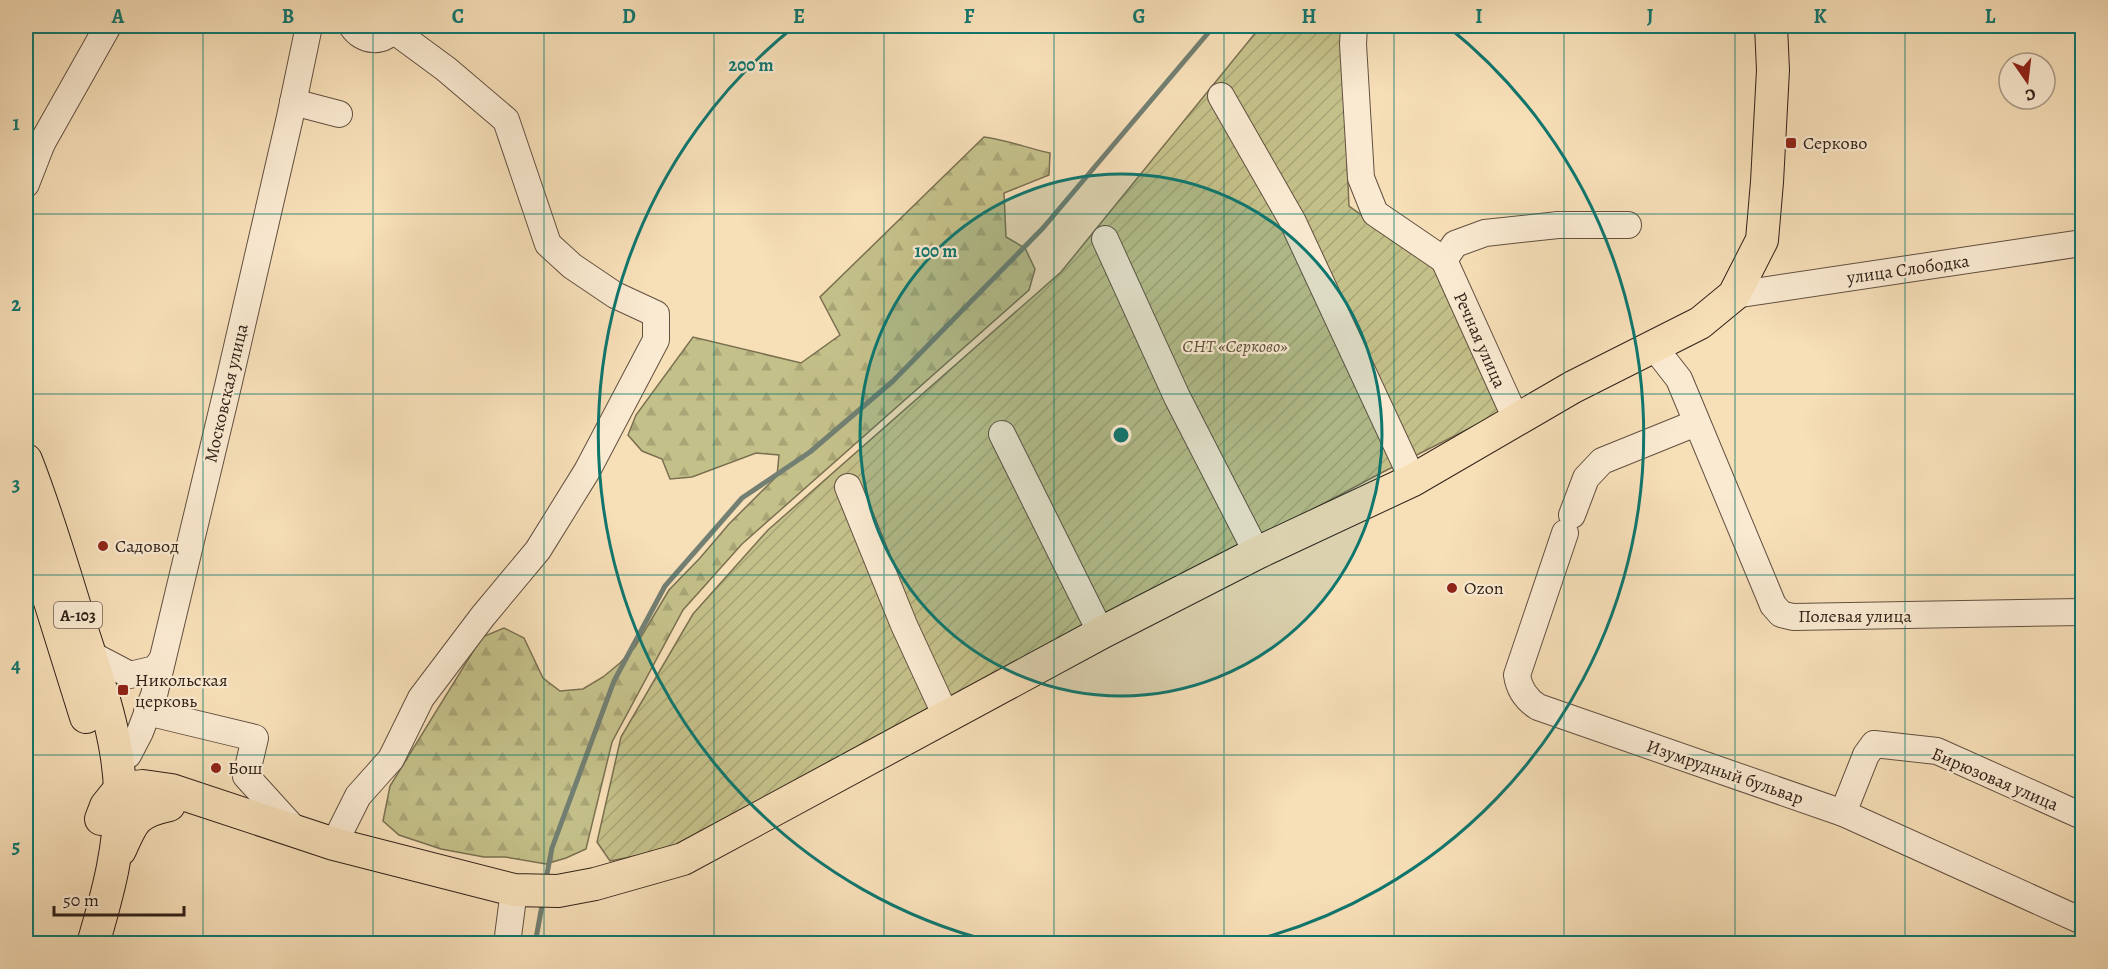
<svg xmlns="http://www.w3.org/2000/svg" width="2108" height="969" font-family="Alegreya,serif">
  <style>
    .forest { fill: url(#forest-firs); stroke: #7a7051; stroke-width: 1.5 }
    .garden { fill: url(#garden-furrows); stroke: #7a7051; stroke-width: 1.5 }
    .lines { fill: none; stroke-linecap: round; stroke-linejoin: round }
    .stream { stroke: #727f72; stroke-width: 5 }
    .minor-casing { stroke: #625041; stroke-width: 28 }
    .major-casing { stroke: #312119; stroke-width: 34 }
    .minor { stroke: #faead1; stroke-width: 26 }
    .major { stroke: #f7dfb8; stroke-width: 32 }
    .grid { fill: none; stroke: #0f766e; stroke-width: 1.5; stroke-opacity: 0.55 }
    .ring { fill: none; stroke: #0f766e; stroke-width: 3 }
    .poi-dot { fill: #8f2418; stroke: #faead1; stroke-width: 2 }
    .labels { text-anchor: middle; stroke-width: 4.5; stroke-linejoin: round; paint-order: stroke }
    .shield { fill: #faead1; stroke: #6d5d50; stroke-width: 1.5 }
    .shield-label { font-size: 16px; font-weight: bold; fill: #312119 }
    .poi-label { font-size: 18px; fill: #312119; stroke: #faead1; text-anchor: start }
    .street-label { font-size: 18px; fill: #312119; stroke: #faead1 }
    .park-label { font-size: 18px; font-style: italic; fill: #5d513b; stroke: #faead1 }
    .centre { fill: #0f766e; stroke: #faead1; stroke-width: 3 }
    .ring-label { font-size: 18px; text-anchor: middle; font-weight: bold; fill: #0f766e; stroke: #faead1; stroke-width: 4.5; stroke-linejoin: round; paint-order: stroke }
    .neatline { fill: none; stroke: #0f766e; stroke-width: 2 }
    .grid-label { font-size: 20px; text-anchor: middle; font-weight: bold; fill: #0f766e }
  </style>
  <defs>
    <pattern id="forest-firs" width="22" height="20" patternUnits="userSpaceOnUse" patternTransform="scale(1.5)"><rect width="22" height="20" fill="#c4c089"/><path d="M5 1l3.5 6h-7zM16 11l3.5 6h-7z" fill="#a9a576"/></pattern>
    <pattern id="garden-furrows" width="10" height="10" patternUnits="userSpaceOnUse" patternTransform="scale(1.5)"><rect width="10" height="10" fill="#c4c089"/><path d="M-1 1l2-2M0 10L10 0M9 11l2-2" fill="none" stroke="#a9a576"/></pattern>
  </defs>
  <rect width="100%" height="100%" fill="#f7dfb8"/>
  <filter id="stains"><feTurbulence type="fractalNoise" baseFrequency=".00333" numOctaves="4"/><feColorMatrix values="0 0 0 0 .2 0 0 0 0 .09 0 0 0 0 .02 0 0 0 .5 -.17"/></filter>
  <radialGradient id="worn" r=".72"><stop offset=".6" stop-color="#630" stop-opacity="0"/><stop offset="1" stop-color="#630" stop-opacity=".3"/></radialGradient>
  <path class="forest" d="M984,137c23,3 43,11 66,16l-1,22 -45,18 2,44 19,11 10,21 -6,21 -287,254 -59,66 -71,132 -26,107 -20,9 -20,6 -41,-7h-21l-43,-8 -42,-14 -16,-14 7,-35 92,-149 22,-9 20,10 19,40 17,13 23,-2 20,-12 17,-14 15,-16 34,-57 31,-32 29,-34 48,-48 2,-21 -23,-2 -64,24 -22,2 -8,-20 -20,-8 -14,-16 8,-20 57,-78 108,26 39,-28 -20,-38z"/>
  <polygon class="garden" points="1261,26 1341,26 1349,206 1441,272 1502,412 1381,473 675,848 610,861 597,842 621,737 693,614 768,530 1061,272"/>
  <g class="lines">
    <g class="stream">
      <polyline points="546,879 552,848 614,681 665,586 742,498 810,452 893,381 1043,228 1214,26"/>
      <polyline points="535,944 543,900"/>
    </g>
    <defs>
      <g id="minor">
        <path d="M352,26c10,16 33,19 43,0"/>
        <polyline points="1354,26 1353,44 1361,178 1375,213 1444,260"/>
        <polyline points="1221,96 1293,222 1413,480"/>
        <polyline points="293,102 339,114"/>
        <polyline points="26,148 42,143 108,26"/>
        <polyline points="26,184 42,143"/>
        <polyline points="1105,239 1177,397 1257,553"/>
        <polyline points="1444,260 1455,244 1485,233 1558,225 1628,225"/>
        <polyline points="1444,260 1516,419"/>
        <polyline points="1734,295 2082,243"/>
        <polyline points="1654,347 1679,379 1773,605 1781,614 1793,617 2082,612"/>
        <polyline points="1002,434 1101,633"/>
        <polyline points="848,487 904,625 946,716"/>
        <polyline points="1572,515 1586,478 1602,461 1696,423"/>
        <path d="M1565,533l-48,142c2,14 10,25 21,32l305,106 239,108"/>
        <polyline points="90,654 130,675 155,669 162,660"/>
        <polyline points="147,712 255,738 246,776 296,831"/>
        <polyline points="128,755 140,732 154,695 228,386 290,117 309,26"/>
        <polyline points="1843,813 1866,755 1874,744 1937,751 2082,816"/>
        <polyline points="334,844 358,796 391,759 421,698 483,616 538,550 587,471 656,340 656,314 615,295 572,266 548,244 506,120 446,69 393,30"/>
        <polyline points="507,944 514,890"/>
      </g>
      <g id="major">
        <path d="M26,460c22,56 39,115 57,173 16,50 36,105 37,159 1,54 -12,101 -27,152"/>
        <polyline points="26,525 86,717"/>
        <polyline points="101,819 106,806 114,796 127,788 143,786 171,790 334,844 514,890 558,891 595,884 683,859 1101,633 1257,553 1413,480 1573,387 1700,323 1734,295 1762,240 1767,182 1773,70 1771,26"/>
        <path d="M120,850c13,-30 16,-38 49,-45"/>
      </g>
    </defs>
    <use href="#minor" class="minor-casing"/>
    <use href="#major" class="major-casing"/>
    <use href="#minor" class="minor"/>
    <use href="#major" class="major"/>
  </g>
  <path class="grid" d="M203,26v918M373,26v918M544,26v918M714,26v918M884,26v918M1054,26v918M1224,26v918M1394,26v918M1564,26v918M1735,26v918M1905,26v918M26,214h2056M26,394h2056M26,575h2056M26,755h2056"/>
  <circle cx="1121" cy="435" r="261" fill="#0f766e" fill-opacity=".12"/>
  <g class="ring">
    <circle cx="1121" cy="435" r="261"/>
    <path d="M994 942A523 523 0 0 1 795 26M1447 26A523 523 0 0 1 1248 942"/>
  </g>
  <g class="poi-dot">
    <rect x="1785" y="137" width="12" height="12" rx="3"/>
    <circle cx="103" cy="546" r="6"/>
    <circle cx="1452" cy="588" r="6"/>
    <rect x="117" y="684" width="12" height="12" rx="3"/>
    <circle cx="216" cy="768" r="6"/>
  </g>
  <g class="labels">
    <rect class="shield" x="54" y="602" width="48" height="26" rx="4.5"/>
    <g class="shield-label">
      <text x="78" y="621">А-103</text>
    </g>
    <g class="poi-label">
      <text x="1803" y="149">Серково</text>
      <text x="115" y="552">Садовод</text>
      <text x="1464" y="594">Ozon</text>
      <text x="135" y="686">Никольская<tspan x="135" dy="21">церковь</tspan></text>
      <text x="228" y="774">Бош</text>
    </g>
    <g class="street-label">
      <text transform="translate(1908 269) rotate(-8)" y="6">улица Слободка</text>
      <text transform="translate(1480 340) rotate(66)" y="6">Речная улица</text>
      <text transform="translate(226 393) rotate(-77)" y="6">Московская улица</text>
      <text x="1855" y="622">Полевая улица</text>
      <text transform="translate(1725 772) rotate(19)" y="6">Изумрудный бульвар</text>
      <text transform="translate(1995 779) rotate(23)" y="6">Бирюзовая улица</text>
    </g>
    <g class="park-label">
      <text x="1235" y="352">СНТ «Серково»</text>
    </g>
  </g>
  <circle cx="1121" cy="435" r="9" class="centre"/>
  <g class="ring-label">
    <text x="751" y="71">200 m</text>
    <text x="936" y="257">100 m</text>
  </g>
  <rect width="2108" height="969" fill="none" stroke="#f7dfb8" stroke-width="66"/>
  <g transform="translate(2027 81) rotate(166)"><circle r="28" fill="#faead1" stroke="#aa9a87" stroke-width="1.5"/>
  <path d="M0-4.5L10 22L0 15L-10 22Z" fill="#8f2418"/>
  <text y="-9" font-size="16" font-weight="bold" text-anchor="middle" fill="#312119">С</text>
  </g>
  <path d="M54 906v9h130v-9" fill="none" stroke="#312119" stroke-width="3"/>
  <text x="63" y="906" font-size="18" fill="#312119" stroke="#faead1" stroke-width="4.5" paint-order="stroke">50 m</text>
  <rect x="33" y="33" width="2042" height="903" class="neatline"/>
  <g class="grid-label">
    <text x="118" y="23">A</text>
    <text x="288" y="23">B</text>
    <text x="458" y="23">C</text>
    <text x="629" y="23">D</text>
    <text x="799" y="23">E</text>
    <text x="969" y="23">F</text>
    <text x="1139" y="23">G</text>
    <text x="1309" y="23">H</text>
    <text x="1479" y="23">I</text>
    <text x="1650" y="23">J</text>
    <text x="1820" y="23">K</text>
    <text x="1990" y="23">L</text>
    <text x="16" y="130">1</text>
    <text x="16" y="311">2</text>
    <text x="16" y="491">3</text>
    <text x="16" y="672">4</text>
    <text x="16" y="853">5</text>
  </g>
  <rect width="100%" height="100%" filter="url(#stains)"/>
  <rect width="100%" height="100%" fill="url(#worn)"/>
</svg>
